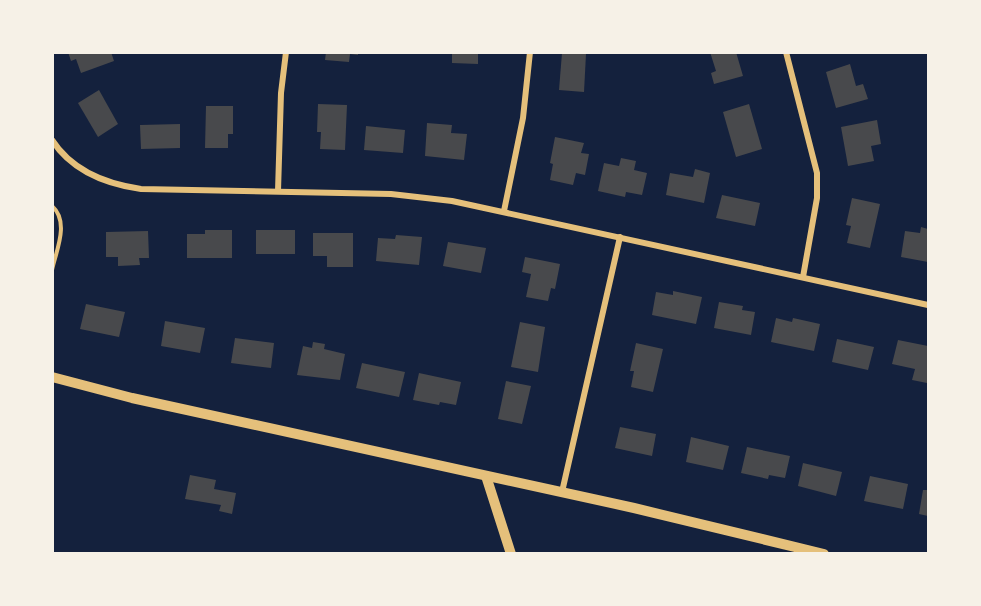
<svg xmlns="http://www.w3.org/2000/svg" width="981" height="606" font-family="Commissioner,sans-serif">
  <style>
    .building { fill: #48494c }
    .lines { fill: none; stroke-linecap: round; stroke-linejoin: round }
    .service { stroke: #e5c07b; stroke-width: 4 }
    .minor { stroke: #e5c07b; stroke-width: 6 }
    .secondary { stroke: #e5c07b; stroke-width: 10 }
  </style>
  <rect width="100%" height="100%" fill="#14213d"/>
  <g class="building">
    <polygon points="68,52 111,52 114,61 81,73 76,59 71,61"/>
    <polygon points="326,52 358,52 358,55 350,54 349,62 325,60"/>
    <polygon points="452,52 478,52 478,64 452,63"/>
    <polygon points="710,52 736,52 743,76 714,84 711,73 716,71"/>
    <polygon points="562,53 586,54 584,92 559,90"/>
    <polygon points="850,64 856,86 863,84 868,99 836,108 826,72"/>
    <polygon points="99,90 118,124 98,137 78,103"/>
    <polygon points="318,104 347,105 345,150 320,149 321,132 317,132"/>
    <polygon points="749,104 762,149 736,157 723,112"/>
    <polygon points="206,106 233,106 233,134 228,134 228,148 205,148"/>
    <polygon points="877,120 881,144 871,146 874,161 848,166 841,127"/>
    <polygon points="427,123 452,125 451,133 467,134 464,160 425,156"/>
    <polygon points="180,124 180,148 141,149 140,125"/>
    <polygon points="366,126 405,130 403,153 364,150"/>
    <polygon points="555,137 584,143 581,153 589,154 585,175 576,173 573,185 550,180 553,164 550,163"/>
    <polygon points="621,158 636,161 634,170 647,173 642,195 626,192 625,197 598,191 604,163 619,166"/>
    <polygon points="695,169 710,173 704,203 666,195 670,173 693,177"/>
    <polygon points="722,195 760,203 755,226 716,218"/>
    <polygon points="852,198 880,204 870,248 847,243 851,226 846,225"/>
    <polygon points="921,227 928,229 928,262 901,257 905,231 920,233"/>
    <polygon points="205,230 232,230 232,258 187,258 187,234 205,234"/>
    <rect x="256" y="230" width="39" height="24"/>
    <polygon points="148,231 149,258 139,258 140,265 118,266 118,257 106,257 106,232"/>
    <polygon points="313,233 353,233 353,267 327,267 327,256 313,256"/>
    <polygon points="396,235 422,237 419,265 376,261 378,238 395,239"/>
    <polygon points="448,242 486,248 481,273 443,266"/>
    <polygon points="525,257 560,264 555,289 551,288 548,301 526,297 531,274 522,272"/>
    <polygon points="673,291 702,297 696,324 652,315 656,292 673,295"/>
    <polygon points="719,302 743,306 742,310 755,312 751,335 714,328"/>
    <polygon points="86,304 125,312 119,337 80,329"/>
    <polygon points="776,318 792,322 793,318 820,324 814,351 771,342"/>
    <polygon points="165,321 205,328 200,353 161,346"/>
    <polygon points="520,322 545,327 538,372 511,367"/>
    <polygon points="235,338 274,343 271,368 231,363"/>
    <polygon points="837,339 874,347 868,370 832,362"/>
    <polygon points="898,340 928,346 927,383 912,380 915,369 892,364"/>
    <polygon points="313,342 325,344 324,349 345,354 340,380 297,375 303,346 312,348"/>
    <polygon points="636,343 663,349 653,392 631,387 634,371 630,371"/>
    <polygon points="362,363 405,372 399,397 356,388"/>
    <polygon points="419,373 461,382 456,405 440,402 439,405 413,400"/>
    <polygon points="506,381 531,386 522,424 498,419"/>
    <polygon points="620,427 656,434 652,456 615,448"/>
    <polygon points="691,437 729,446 723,470 686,462"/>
    <polygon points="747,447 790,456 785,478 769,475 768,479 741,473"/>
    <polygon points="803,463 842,472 836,496 798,486"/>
    <polygon points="190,475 216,480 214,489 236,493 232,514 219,511 221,505 185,499"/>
    <polygon points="870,476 908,484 903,509 864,501"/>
    <polygon points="923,490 928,490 928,516 919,514"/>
  </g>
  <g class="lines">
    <path class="service" d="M52,206c18,16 4,45 0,64"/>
    <g class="minor">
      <polyline points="786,52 817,173 817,198 803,277"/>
      <path d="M52,140c20,31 54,44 89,49l250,5 61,7 476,104"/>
      <polyline points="278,191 281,93 286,52"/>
      <polyline points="504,211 523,118 530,52"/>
      <polyline points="562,492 620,237"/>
    </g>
    <g class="secondary">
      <polyline points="52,377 132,398 634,508 824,554"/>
      <polyline points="486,476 511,554"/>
    </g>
  </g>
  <rect width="981" height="606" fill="none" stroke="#f6f1e7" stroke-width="108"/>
</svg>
